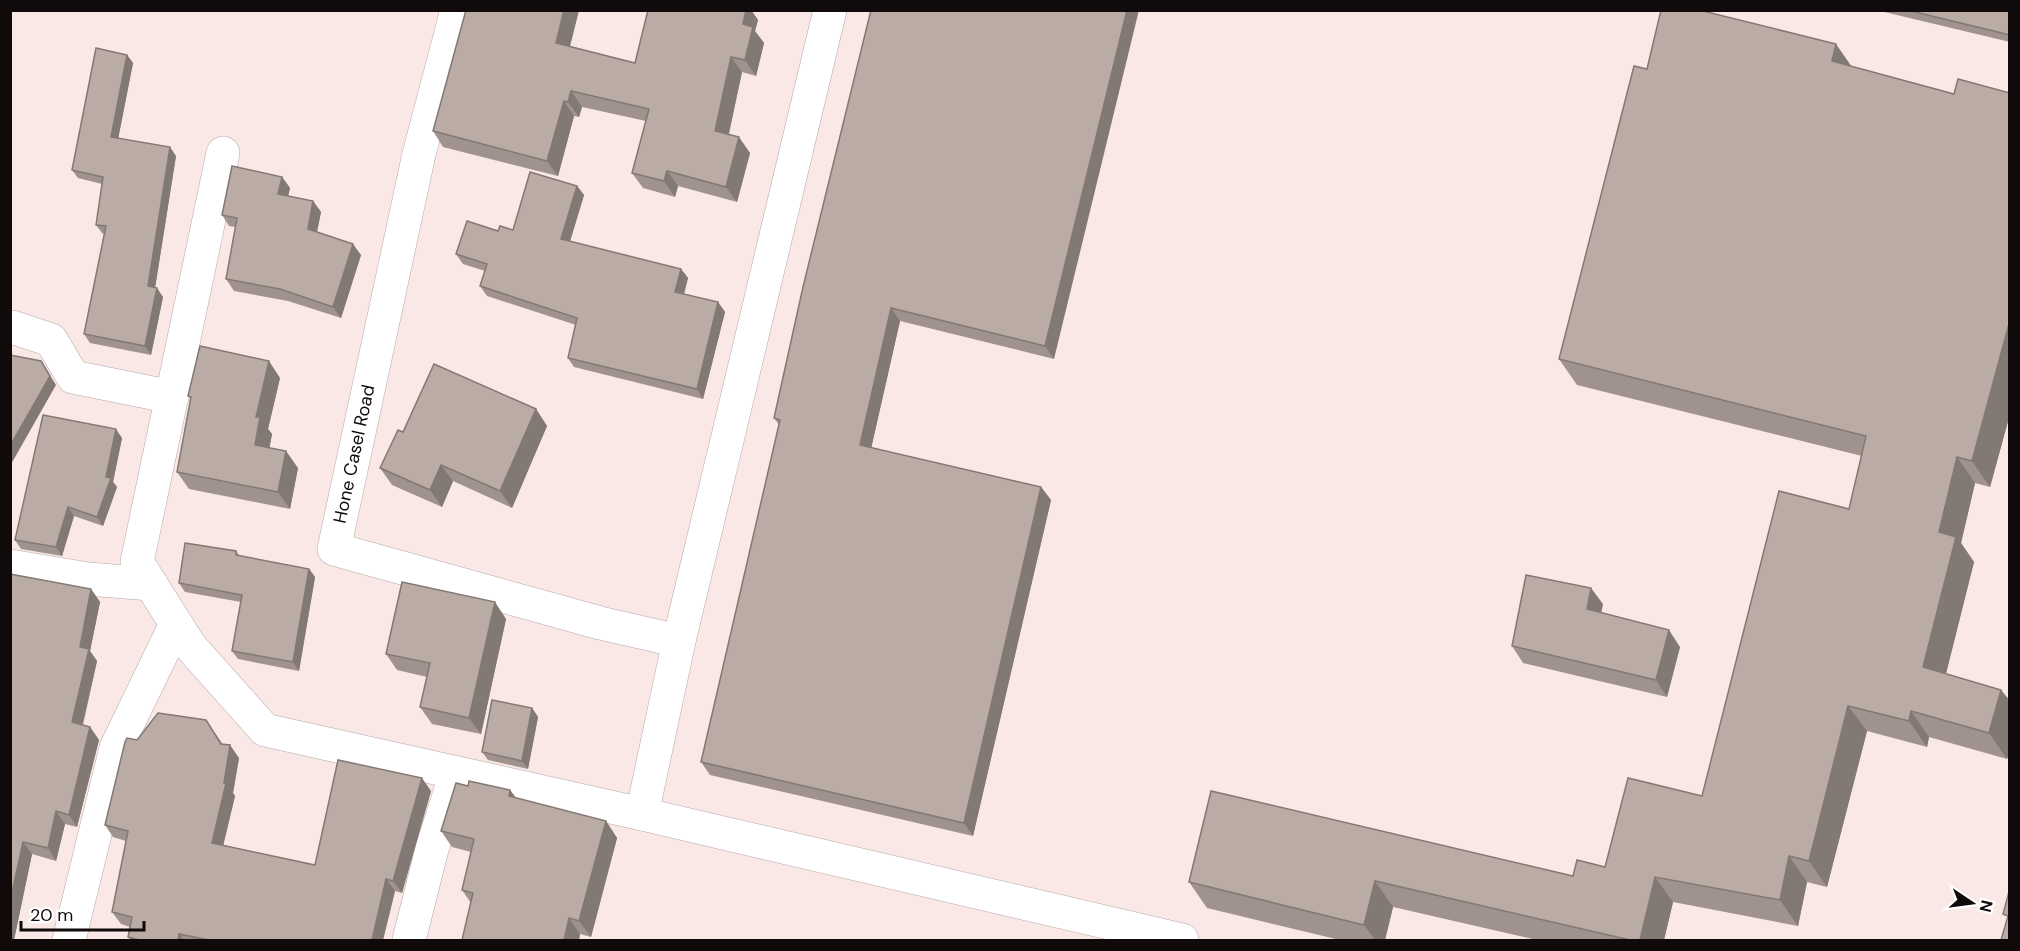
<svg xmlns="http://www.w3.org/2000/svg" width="2020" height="951" font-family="'DM Sans',sans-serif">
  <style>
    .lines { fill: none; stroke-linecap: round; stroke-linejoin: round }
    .street-casing { stroke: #b9a7a7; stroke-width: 34 }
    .street { stroke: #fff; stroke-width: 33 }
    .wall { fill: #a0938e }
    .shaded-wall { fill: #827874 }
    .building { fill: #baaba5; stroke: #827874; stroke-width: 1.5 }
    .labels { text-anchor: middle; stroke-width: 5; stroke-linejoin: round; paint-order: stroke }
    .street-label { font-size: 18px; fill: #100a0a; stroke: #fff }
  </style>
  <rect width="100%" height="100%" fill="#fae8e7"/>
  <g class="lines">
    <defs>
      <g id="street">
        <polyline points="457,10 419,154 334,549 600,623 679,641"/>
        <polyline points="223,153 137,562 190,646 265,730 642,814 1182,940"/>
        <polyline points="12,327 51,340 73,377 172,397"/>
        <polyline points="10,566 88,579 151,584"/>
        <polyline points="642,814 679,641 830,10"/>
        <polyline points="69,940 116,748 176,624"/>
        <polyline points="409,940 432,849 456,773"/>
      </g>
    </defs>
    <use href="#street" class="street-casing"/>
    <use href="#street" class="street"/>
  </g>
  <g class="wall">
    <polygon points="466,10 579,10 570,46 635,63 648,10 751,10 758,20 755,31 764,43 756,76 742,72 729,134 750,153 737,202 678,186 675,197 643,188 632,173 646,121 582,107 579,117 574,116 558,176 443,147 433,131"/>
    <polygon points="871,10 1054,359 900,321 871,448 1041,487 1051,500 973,836 710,775 701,762 779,425 774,418"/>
    <polygon points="1876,10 2010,10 2010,42"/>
    <polygon points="127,55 133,63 118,138 176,156 155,287 163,297 151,355 90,343 84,334 104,234 102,233 96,225 102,184 78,178 72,170"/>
    <polygon points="1851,66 1954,94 2010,93 2010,414 1990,487 1975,483 1961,543 1974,562 1946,674 2001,690 2010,701 2010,751 2007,759 1929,737 1927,747 1867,731 1827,887 1807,882 1798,926 1673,902 1664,940 1537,940 1393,907 1385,940 1340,940 1207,908 1189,882 1573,876 1605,867 1702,796 1849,509 1862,456 1577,385 1559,359 1647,69"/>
    <polygon points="282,177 290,188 288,196 313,201 321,212 317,232 361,255 341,318 288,301 234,291 226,279 236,227 229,226 222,215"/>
    <polygon points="577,186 584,195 570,241 681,269 688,278 684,294 718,302 725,312 703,399 574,367 568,358 576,325 487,296 480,286 485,271 463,264 456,254 498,231 513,230"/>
    <polygon points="280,378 268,429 272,434 269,448 298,468 290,509 189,489 177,472 191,400 188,396"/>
    <polygon points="536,409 547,426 512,508 453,481 442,507 392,485 380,468 403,432"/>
    <polygon points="122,438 113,482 117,487 103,526 74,516 62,556 21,549 15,540"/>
    <polygon points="236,551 240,556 309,569 315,577 299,671 238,659 232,651 241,602 185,592 179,583"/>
    <polygon points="10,574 91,589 100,602 90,651 97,661 83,725 90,727 99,740 77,827 65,824 56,861 32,854 14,940 10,940"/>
    <polygon points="1603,604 1601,613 1680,647 1667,697 1523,663 1512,646"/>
    <polygon points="506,619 481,734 432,724 420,707 427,677 397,670 386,654"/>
    <polygon points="532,708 538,717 528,769 488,760 482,752"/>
    <polygon points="215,733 222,744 239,758 233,793 235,796 223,845 315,865 431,791 402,893 395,891 383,940 130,940 128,937 130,927 121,924 112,912 126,841 113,837 105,825 137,740"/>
    <polygon points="468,786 510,790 516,798 606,821 617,838 591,937 580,934 579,940 462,940 471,903 462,890 471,852 452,847 441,831"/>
  </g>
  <g class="shaded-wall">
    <polygon points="564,10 579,10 567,58 556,43"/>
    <polygon points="746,10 751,10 758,20 755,31 764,43 756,76 745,60 743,24"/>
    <polygon points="1127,10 1139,10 1054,359 1045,346"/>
    <polygon points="1836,44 1854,70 1832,61"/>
    <polygon points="127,55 133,63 117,145 111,137"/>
    <polygon points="731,57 742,72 726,146 715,131"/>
    <polygon points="571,91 582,107 579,117 568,102"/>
    <polygon points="564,101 574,116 558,176 547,161"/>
    <polygon points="739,137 750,153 737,202 726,187"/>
    <polygon points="170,147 176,156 154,295 148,286"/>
    <polygon points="667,171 678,186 675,197 664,181"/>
    <polygon points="282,177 290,188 286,205 278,194"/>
    <polygon points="577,186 584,195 568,248 561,239"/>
    <polygon points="313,201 321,212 315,241 308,229"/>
    <polygon points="353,244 361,255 341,318 333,307"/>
    <polygon points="681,269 688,278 682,301 675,292"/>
    <polygon points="157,288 163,297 151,355 145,346"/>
    <polygon points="718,302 725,312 703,399 697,389"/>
    <polygon points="891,308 900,321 869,458 860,445"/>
    <polygon points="2010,320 2010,414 1990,487 1972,461"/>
    <polygon points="41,361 56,385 10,466 10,446"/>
    <polygon points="269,361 280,378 268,429 272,434 267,462 255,445 256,417"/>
    <polygon points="536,409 547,426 512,508 500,491"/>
    <polygon points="116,429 122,438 113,482 117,487 103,526 97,517"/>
    <polygon points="286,451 298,468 290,509 278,492"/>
    <polygon points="1957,457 1975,483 1961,543 1974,562 1941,693 1923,667 1939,532"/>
    <polygon points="441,465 453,481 442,507 430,490"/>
    <polygon points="1041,487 1051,500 973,836 964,823"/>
    <polygon points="68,507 74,516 62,556 56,547"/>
    <polygon points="309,569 315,577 299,671 293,662"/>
    <polygon points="1591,588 1603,604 1598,626 1587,609"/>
    <polygon points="91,589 100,602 90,651 97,661 80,735 72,722 80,647"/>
    <polygon points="495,602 506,619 481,734 469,718"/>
    <polygon points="1669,630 1680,647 1667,697 1656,680"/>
    <polygon points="2001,690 2010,701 2010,751 2007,759 1989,733"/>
    <polygon points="1848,706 1867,731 1827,887 1809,861"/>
    <polygon points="532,708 538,717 528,769 522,761"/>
    <polygon points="1911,711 1929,737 1927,747 1909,721"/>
    <polygon points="206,720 229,754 230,745 239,758 233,793 235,796 221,855 212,843 224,783"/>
    <polygon points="90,727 99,740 77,827 69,815"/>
    <polygon points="422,778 431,791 402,893 393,881"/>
    <polygon points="510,790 522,806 509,796"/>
    <polygon points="56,811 65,824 56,861 48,848"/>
    <polygon points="606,821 617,838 591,937 579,921"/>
    <polygon points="23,842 32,854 14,940 10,940 10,902"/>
    <polygon points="1789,856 1807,882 1798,926 1780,900"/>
    <polygon points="1655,877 1673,902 1664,940 1640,940"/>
    <polygon points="386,879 395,891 383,940 372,940"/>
    <polygon points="1375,881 1393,907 1385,940 1375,940 1364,925"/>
    <polygon points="569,918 580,934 579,940 564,940"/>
    <polygon points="179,934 184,940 178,940"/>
  </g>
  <g class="building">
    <polygon points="466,10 564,10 556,43 635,63 648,10 746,10 743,24 753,27 745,60 731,57 715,131 739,137 726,187 667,171 664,181 632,173 649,109 571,91 568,102 564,101 547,161 433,131"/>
    <polygon points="871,10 1127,10 1045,346 891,308 860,445 1041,487 964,823 701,762 780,420 774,418 803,287"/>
    <polygon points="1661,10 1699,10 1836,44 1832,61 1954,94 1958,79 2010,93 2010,320 1972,461 1957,457 1939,532 1956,537 1923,667 2001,690 1989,733 1911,711 1909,721 1848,706 1809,861 1789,856 1780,900 1655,877 1640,940 1630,940 1375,881 1364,925 1189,882 1211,791 1573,876 1577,860 1605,867 1628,778 1702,796 1779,491 1849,509 1866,436 1559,359 1634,66 1647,69"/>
    <polygon points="1907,10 2010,10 2010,35"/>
    <polygon points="96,48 127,55 111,137 170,147 148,286 157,288 145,346 84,334 106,226 96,225 103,177 72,170"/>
    <polygon points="232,166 282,177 278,194 313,201 308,229 353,244 333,307 280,289 226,279 237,218 222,215"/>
    <polygon points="530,172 577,186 561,239 681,269 675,292 718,302 697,389 568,358 577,318 480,286 487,264 456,254 467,221 498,231 500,226 513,230"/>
    <polygon points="200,346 269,361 256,417 260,417 255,445 286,451 278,492 177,472 191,397 188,396"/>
    <polygon points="10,355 41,361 50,376 10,446"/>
    <polygon points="434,364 536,409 500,491 441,465 430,490 380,468 398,430 403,432"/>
    <polygon points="43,415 116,429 106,477 111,478 97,517 68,507 56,547 15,540"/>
    <polygon points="185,543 236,551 236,555 309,569 293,662 232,651 242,595 179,583"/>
    <polygon points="10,574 91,589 80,647 89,649 72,722 90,727 69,815 56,811 48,848 23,842 10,902"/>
    <polygon points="1526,575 1591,588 1587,609 1669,630 1656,680 1512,646"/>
    <polygon points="402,582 495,602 469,718 420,707 430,663 386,654"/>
    <polygon points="492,700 532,708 522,761 482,752"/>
    <polygon points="158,713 206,720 221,744 230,745 224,783 226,783 212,843 315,865 338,760 422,778 393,881 386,879 372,940 209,940 179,934 178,940 139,940 128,937 132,917 112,912 128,831 105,825 125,742 127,738 137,740"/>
    <polygon points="469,781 510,790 509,796 606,821 579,921 569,918 564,940 462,940 473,893 462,890 474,839 441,831 456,783 468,786"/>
    <polygon points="2010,888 2010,940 2001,940 2008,916 2003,914"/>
  </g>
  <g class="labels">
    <g class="street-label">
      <text transform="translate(354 454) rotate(-78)" y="6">Hone Casel Road</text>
    </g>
  </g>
  <rect width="2020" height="951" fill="none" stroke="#100a0a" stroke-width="24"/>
  <g transform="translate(1972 903) rotate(103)" stroke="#ffffff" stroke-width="4.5" paint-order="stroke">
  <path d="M0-4.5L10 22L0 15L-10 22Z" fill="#100a0a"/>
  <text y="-9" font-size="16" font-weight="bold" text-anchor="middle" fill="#100a0a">N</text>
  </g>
  <path d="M21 921v9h123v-9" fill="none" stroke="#100a0a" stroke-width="3"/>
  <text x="30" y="921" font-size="18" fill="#100a0a" stroke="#ffffff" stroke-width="4.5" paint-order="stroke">20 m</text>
</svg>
